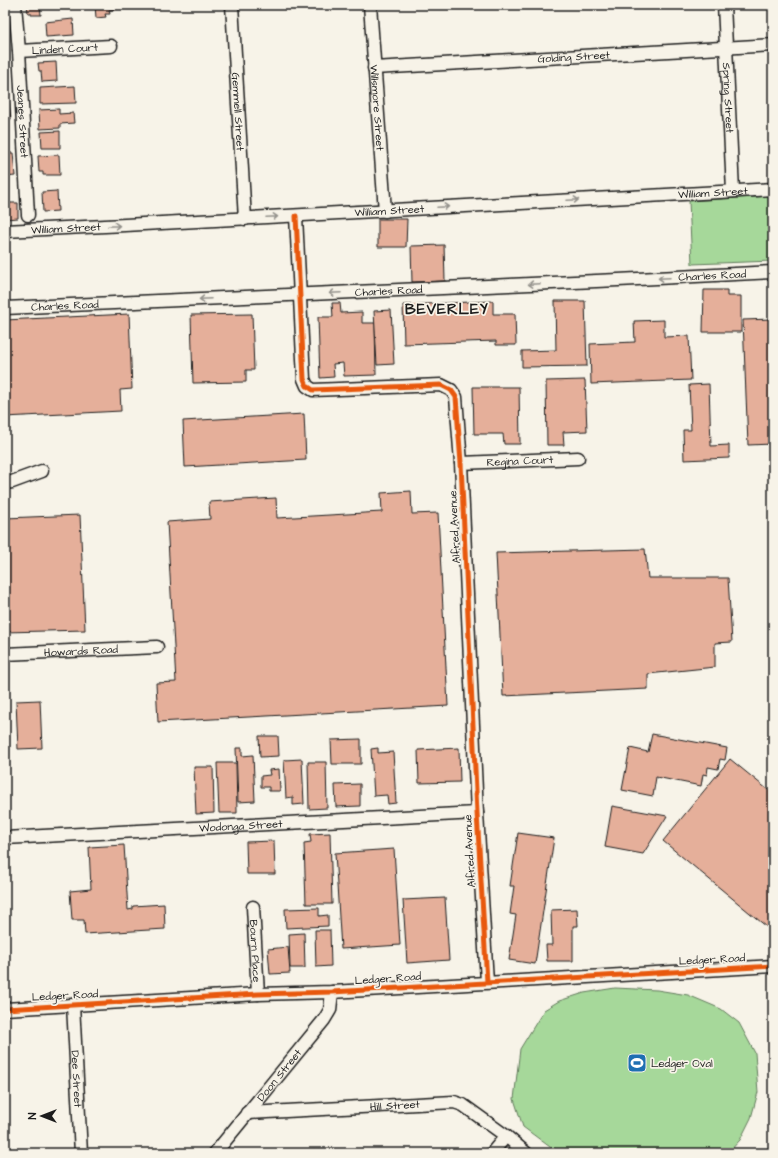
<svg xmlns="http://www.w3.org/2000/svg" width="778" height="1158" font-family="'Architects Daughter',sans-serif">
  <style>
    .green { fill: #a6d89a; stroke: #617a5b }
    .building { fill: #e5af9a; stroke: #1c1c1c }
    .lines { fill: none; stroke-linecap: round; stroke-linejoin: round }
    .minor-casing { stroke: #1c1c1c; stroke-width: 15 }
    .minor { stroke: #f7f3e8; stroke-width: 12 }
    .cycleway-casing { stroke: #f7f3e8; stroke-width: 8 }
    .cycleway { stroke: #e8590c; stroke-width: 5 }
    .oneway { stroke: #94928c }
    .labels { text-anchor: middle; stroke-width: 3.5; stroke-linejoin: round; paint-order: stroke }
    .street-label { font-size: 11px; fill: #1c1c1c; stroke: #f7f3e8 }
    .poi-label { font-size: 11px; fill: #1c1c1c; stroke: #f7f3e8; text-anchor: start }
    .district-label { font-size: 15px; font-weight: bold; letter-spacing: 1px; fill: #1c1c1c; stroke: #f7f3e8 }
  </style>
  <rect width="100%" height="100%" fill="#f7f3e8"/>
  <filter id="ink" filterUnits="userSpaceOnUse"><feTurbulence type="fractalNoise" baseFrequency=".025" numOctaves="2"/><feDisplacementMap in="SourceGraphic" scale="8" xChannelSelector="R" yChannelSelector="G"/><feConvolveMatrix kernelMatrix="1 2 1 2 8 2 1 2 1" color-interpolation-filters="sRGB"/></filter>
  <g filter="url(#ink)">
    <g class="green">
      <polygon points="773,196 773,261 692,264 689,201"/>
      <polygon points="615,988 657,990 688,995 721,1009 739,1023 755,1053 758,1092 751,1118 740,1140 728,1153 565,1153 550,1147 523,1127 514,1099 520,1049 544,1010 559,1001 584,993"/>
    </g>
    <g class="building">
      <polygon points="27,5 40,5 41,15 31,15 31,13 28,13"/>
      <polygon points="95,5 115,5 116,9 109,10 110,14 105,14 106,17 96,18"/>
      <polygon points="5,7 6,7 7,23 5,23"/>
      <polygon points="73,19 74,35 46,37 45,22"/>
      <polygon points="56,62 57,81 42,82 41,71 39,71 38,63"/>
      <polygon points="75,86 76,103 40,104 40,88"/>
      <polygon points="9,103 11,119 5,120 5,104"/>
      <polygon points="59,109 59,114 73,113 74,123 60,124 60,128 40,129 39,110"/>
      <polygon points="5,127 6,127 8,146 5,146"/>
      <polygon points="60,131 60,148 42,148 41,132"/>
      <polygon points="5,153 13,153 15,176 5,177"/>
      <polygon points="59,155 60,175 43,175 43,172 39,172 38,156"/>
      <polygon points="57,191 58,211 43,212 42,192"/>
      <polygon points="5,203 18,203 18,218 5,219"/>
      <polygon points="378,219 407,219 406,247 378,247"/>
      <polygon points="444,245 445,281 412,282 411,246"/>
      <polygon points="704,290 727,290 727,296 741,296 741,332 703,332"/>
      <polygon points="493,301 493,314 515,314 516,345 496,345 496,341 404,344 403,305"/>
      <polygon points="555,301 585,301 587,366 522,367 522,351 556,350"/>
      <polygon points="332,303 340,303 341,313 362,312 362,323 375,323 376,375 344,376 343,363 333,364 334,377 320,378 318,317 333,317"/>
      <polygon points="391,310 394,364 377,365 374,311"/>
      <polygon points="129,314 132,389 120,390 121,411 5,417 5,320"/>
      <polygon points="252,314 254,370 246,370 246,382 193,383 191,315"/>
      <polygon points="773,319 773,444 748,445 743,320"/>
      <polygon points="664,320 664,337 689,336 691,380 591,384 590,344 635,342 634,321"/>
      <polygon points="585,380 587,431 563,432 564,445 547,445 546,381"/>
      <polygon points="709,384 711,446 729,445 729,458 684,460 683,430 691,430 689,385"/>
      <polygon points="473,387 519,387 520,444 504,444 503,434 474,434"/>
      <polygon points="304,414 306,460 185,467 183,421"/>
      <polygon points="411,491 412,514 438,513 448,706 158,722 156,683 176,682 167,522 210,519 209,502 276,498 277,518 382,512 381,493"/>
      <polygon points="80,515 85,630 5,632 5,518"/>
      <polygon points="645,549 648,578 728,578 732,642 715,643 715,667 648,674 648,689 503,696 496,553"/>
      <polygon points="40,700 42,748 18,749 16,701"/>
      <polygon points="769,712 773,712 773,770 772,770"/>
      <polygon points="652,734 727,748 725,760 720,759 718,769 708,767 707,775 703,774 701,786 656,777 653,796 622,790 630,748 648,752"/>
      <polygon points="259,736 278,736 279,756 260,757"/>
      <polygon points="361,739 361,764 332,764 331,740"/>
      <polygon points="236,748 242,748 242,756 253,755 255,801 238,802"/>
      <polygon points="378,748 378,753 393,752 396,803 388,804 387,795 374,796 371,749"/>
      <polygon points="459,748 460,782 419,783 418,750"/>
      <polygon points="302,759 304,804 293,805 293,797 286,798 284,760"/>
      <polygon points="730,759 773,794 773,932 663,841"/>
      <polygon points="308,762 326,762 327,808 309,809"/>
      <polygon points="217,763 236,763 237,813 219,813"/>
      <polygon points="194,767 213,767 214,813 196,814"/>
      <polygon points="279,769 280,791 269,791 269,787 261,787 261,776 270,775 269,770"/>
      <polygon points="360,784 360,806 336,807 335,785"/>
      <polygon points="612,806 667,816 643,854 605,847"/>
      <polygon points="330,833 332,904 306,904 304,843 311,842 310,834"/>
      <polygon points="518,833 554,838 535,964 509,960 516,915 510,914 514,886 510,886"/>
      <polygon points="274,841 275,874 247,874 246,842"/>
      <polygon points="124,845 128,910 133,909 133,906 164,904 165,929 85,934 84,920 72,920 70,891 91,889 89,847"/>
      <polygon points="394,849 400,945 341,949 335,853"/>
      <polygon points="445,898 449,960 407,963 403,900"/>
      <polygon points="319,908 319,916 328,915 328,926 286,928 285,909"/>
      <polygon points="577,909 578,926 573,926 573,961 547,961 546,945 552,945 551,910"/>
      <polygon points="315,930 330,930 331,966 316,967"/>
      <polygon points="304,933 305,968 290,968 289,934"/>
      <polygon points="288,947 290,973 270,974 268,949"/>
    </g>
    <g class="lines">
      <defs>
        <g id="minor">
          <path id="s1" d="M15,5l4,46 9,164"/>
          <path id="s2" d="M232,5l13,214"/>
          <path id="s3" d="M370,5l15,206"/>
          <path id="s4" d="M724,5l9,186"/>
          <path id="s5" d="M19,51l92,-5"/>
          <path id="s6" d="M374,68l399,-23"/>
          <polyline points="296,216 304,379 307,386 313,390 441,385 451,390 456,397 461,463 477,813 487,982"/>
          <path id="s7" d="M5,231l120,-6 648,-36"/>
          <path id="s8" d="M5,308l613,-28 155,-8"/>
          <path id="s9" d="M461,463l117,-5"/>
          <polyline points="5,483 12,482 42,471"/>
          <path id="s10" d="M5,654l152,-7"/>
          <path id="s11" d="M5,838l472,-25"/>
          <path id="s12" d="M253,907l5,87"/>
          <path id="s13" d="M73,1005l8,148"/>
          <polyline points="5,1009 258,994 332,992 773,966"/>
          <path id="s14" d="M247,1113l207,-11 9,3 43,31 20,17"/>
          <path id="s15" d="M215,1153l109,-133 6,-10 2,-18"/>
          <polyline points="492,1153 506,1136"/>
        </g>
      </defs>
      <use href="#minor" class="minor-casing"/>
      <use href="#minor" class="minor"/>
      <defs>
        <g id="cycleway">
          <polyline points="296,216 304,379 307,386 313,390 441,385 451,390 456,397 461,463 477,813 487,982"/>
          <polyline points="5,1009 258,994 332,992 773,966"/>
        </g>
      </defs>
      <use href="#cycleway" class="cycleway-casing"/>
      <use href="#cycleway" class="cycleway"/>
    </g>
    <defs><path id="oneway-shaft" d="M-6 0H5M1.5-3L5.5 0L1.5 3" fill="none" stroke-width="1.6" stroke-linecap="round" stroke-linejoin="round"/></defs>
    <g class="oneway">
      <use href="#oneway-shaft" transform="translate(573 200) rotate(-3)"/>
      <use href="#oneway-shaft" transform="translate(443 207) rotate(-3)"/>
      <use href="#oneway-shaft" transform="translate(272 217) rotate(-3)"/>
      <use href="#oneway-shaft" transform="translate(114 226) rotate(-3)"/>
      <use href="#oneway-shaft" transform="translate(664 278) rotate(177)"/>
      <use href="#oneway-shaft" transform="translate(534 284) rotate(177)"/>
      <use href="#oneway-shaft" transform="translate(335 293) rotate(177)"/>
      <use href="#oneway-shaft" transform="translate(205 299) rotate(177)"/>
    </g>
  </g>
  <defs>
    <symbol id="stadium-square" viewBox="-11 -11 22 22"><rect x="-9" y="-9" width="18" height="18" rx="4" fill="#1f6fb2" stroke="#f7f3e8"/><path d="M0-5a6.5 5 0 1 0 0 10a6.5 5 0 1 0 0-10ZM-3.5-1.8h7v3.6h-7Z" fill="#fff"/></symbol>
  </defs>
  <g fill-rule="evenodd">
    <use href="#stadium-square" x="626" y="1052" width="22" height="22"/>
  </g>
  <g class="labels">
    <g class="street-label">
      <text dy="4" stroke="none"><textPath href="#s5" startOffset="46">Linden Court</textPath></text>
      <text dy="4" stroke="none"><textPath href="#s6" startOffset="200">Golding Street</textPath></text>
      <text dy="4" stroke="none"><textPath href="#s4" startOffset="93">Spring Street</textPath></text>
      <text dy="4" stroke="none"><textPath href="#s3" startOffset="103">Willsmore Street</textPath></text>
      <text dy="4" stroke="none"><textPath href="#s2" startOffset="107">Gemmell Street</textPath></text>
      <text dy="4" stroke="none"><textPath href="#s1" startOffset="117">Jeanes Street</textPath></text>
      <text dy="4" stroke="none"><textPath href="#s7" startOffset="709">William Street</textPath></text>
      <text dy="4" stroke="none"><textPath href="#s7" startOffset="385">William Street</textPath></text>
      <text dy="4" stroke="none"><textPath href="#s7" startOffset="61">William Street</textPath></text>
      <text dy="4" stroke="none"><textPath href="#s8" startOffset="708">Charles Road</textPath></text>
      <text dy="4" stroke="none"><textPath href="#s8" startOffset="384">Charles Road</textPath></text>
      <text dy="4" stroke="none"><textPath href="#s8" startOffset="60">Charles Road</textPath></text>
      <text dy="4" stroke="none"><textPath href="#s9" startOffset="59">Regina Court</textPath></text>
      <text transform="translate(454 527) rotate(-93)" y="4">Alfred Avenue</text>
      <text dy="4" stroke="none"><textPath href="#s10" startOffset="76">Howards Road</textPath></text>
      <text dy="4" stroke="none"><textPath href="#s11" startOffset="236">Wodonga Street</textPath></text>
      <text transform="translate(469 851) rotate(-93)" y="4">Alfred Avenue</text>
      <text dy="4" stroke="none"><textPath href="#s12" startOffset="44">Bourn Place</textPath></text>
      <text transform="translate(712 959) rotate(-3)" y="4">Ledger Road</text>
      <text transform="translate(388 978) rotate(-4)" y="4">Ledger Road</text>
      <text transform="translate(65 995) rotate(-3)" y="4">Ledger Road</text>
      <text dy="4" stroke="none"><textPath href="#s15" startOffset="101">Doon Street</textPath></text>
      <text dy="4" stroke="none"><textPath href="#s13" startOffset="74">Dee Street</textPath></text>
      <text dy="4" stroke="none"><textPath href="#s14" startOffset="148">Hill Street</textPath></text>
    </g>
    <g class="poi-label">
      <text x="651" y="1067">Ledger Oval</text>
    </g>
    <g class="district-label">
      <text x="447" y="314">BEVERLEY</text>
    </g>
  </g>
  <rect width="778" height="1158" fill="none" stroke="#f7f3e8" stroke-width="20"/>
  <rect x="10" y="10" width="758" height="1138" fill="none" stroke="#1c1c1c" stroke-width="1.5" filter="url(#ink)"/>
  <g transform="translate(42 1116) rotate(270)" stroke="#f7f3e8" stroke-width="3" paint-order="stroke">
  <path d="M0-3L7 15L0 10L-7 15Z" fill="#1c1c1c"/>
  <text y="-6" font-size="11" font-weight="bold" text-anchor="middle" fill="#1c1c1c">N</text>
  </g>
</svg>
